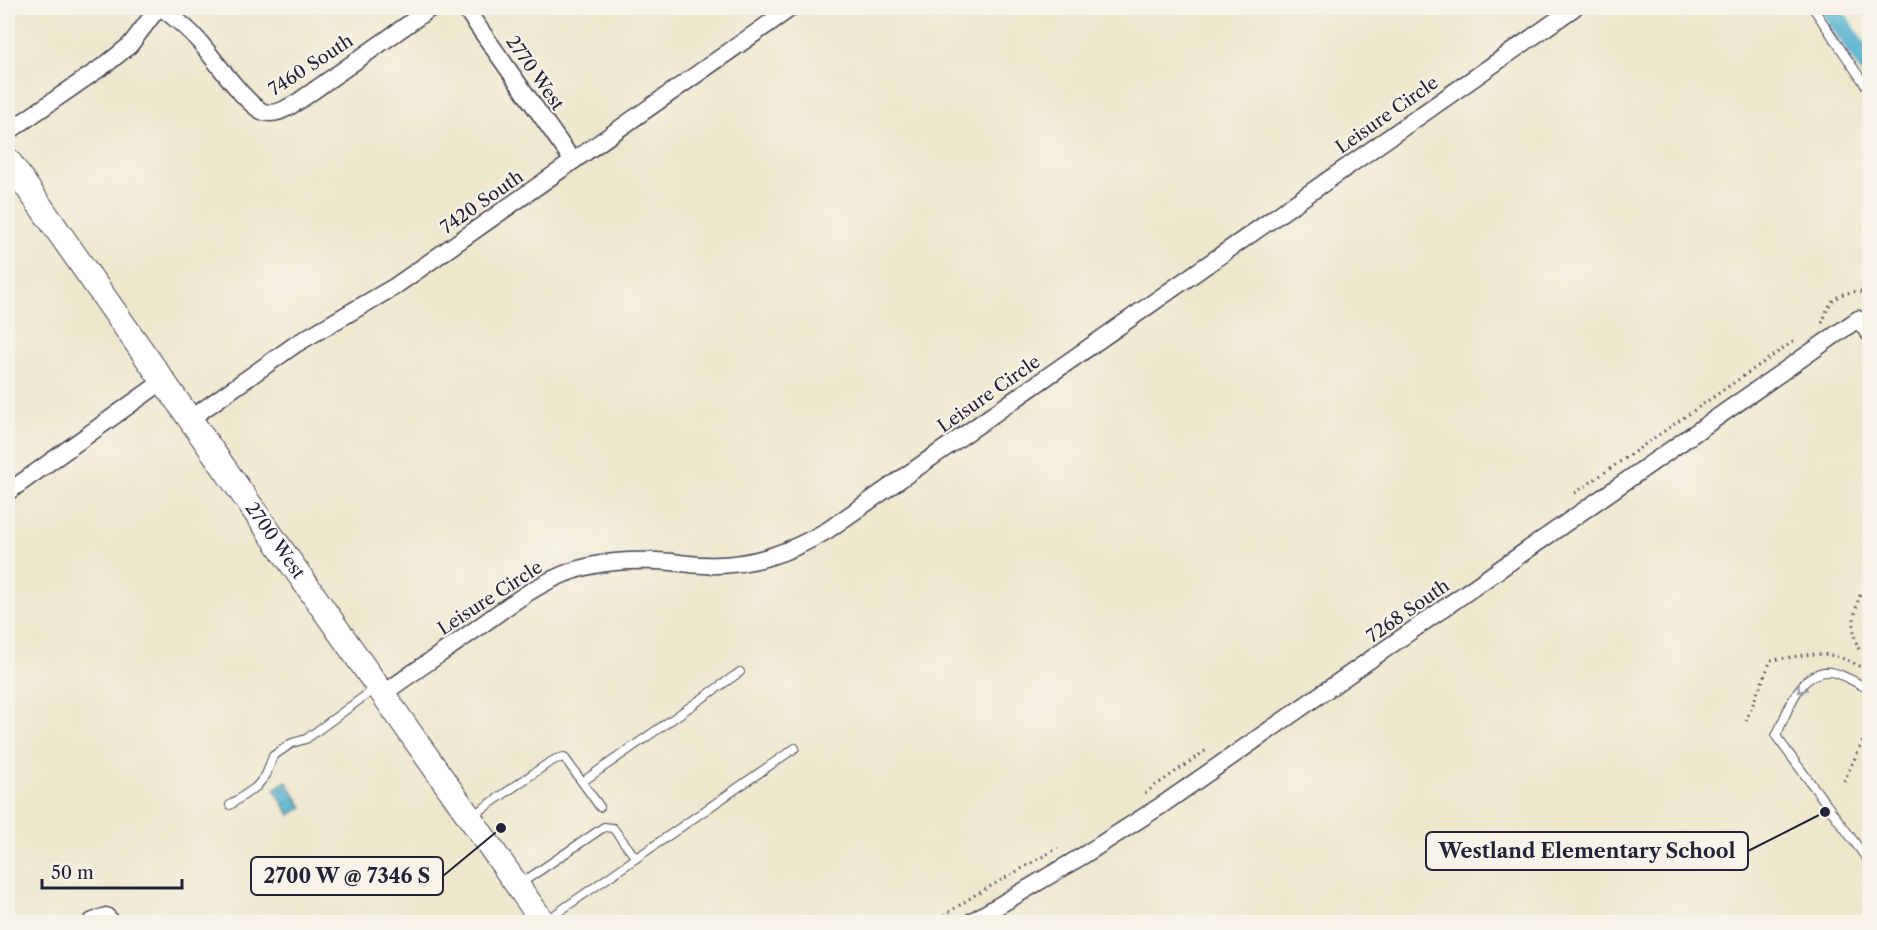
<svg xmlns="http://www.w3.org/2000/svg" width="1877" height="930" font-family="'Libre Caslon Text',serif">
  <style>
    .water { fill: url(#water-waves); stroke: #3a6985; stroke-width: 1.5 }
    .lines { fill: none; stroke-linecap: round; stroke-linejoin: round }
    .canal { stroke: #51b0cf; stroke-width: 20 }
    .service-casing { stroke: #414051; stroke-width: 10 }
    .minor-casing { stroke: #414051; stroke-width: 19 }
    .secondary-casing { stroke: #414051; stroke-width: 26 }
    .path { stroke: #414051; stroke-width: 3; stroke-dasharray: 1.5 4.5; stroke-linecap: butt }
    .service { stroke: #fff; stroke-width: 8 }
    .minor { stroke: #fff; stroke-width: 16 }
    .secondary { stroke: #fff; stroke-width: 24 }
    .oneway { stroke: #9c9ca7 }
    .labels { text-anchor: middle; stroke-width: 4.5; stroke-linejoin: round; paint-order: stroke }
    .street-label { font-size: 18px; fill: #22223b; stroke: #f7f3e8 }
    .leader { fill: none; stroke: #22223b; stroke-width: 2 }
    .callout-dot { fill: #22223b; stroke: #f7f3e8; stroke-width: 2 }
    .callout { fill: #f7f3e8; stroke: #22223b; stroke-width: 2 }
    .callout-label { font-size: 20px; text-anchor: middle; font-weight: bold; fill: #22223b }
  </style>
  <defs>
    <pattern id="water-waves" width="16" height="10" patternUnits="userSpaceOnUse" patternTransform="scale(1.5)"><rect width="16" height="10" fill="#51b0cf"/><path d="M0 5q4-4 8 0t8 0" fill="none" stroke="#438fa9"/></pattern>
  </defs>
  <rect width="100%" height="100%" fill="#f7f3e8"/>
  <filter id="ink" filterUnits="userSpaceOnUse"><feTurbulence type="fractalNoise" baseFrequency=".0167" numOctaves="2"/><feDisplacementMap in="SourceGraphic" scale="12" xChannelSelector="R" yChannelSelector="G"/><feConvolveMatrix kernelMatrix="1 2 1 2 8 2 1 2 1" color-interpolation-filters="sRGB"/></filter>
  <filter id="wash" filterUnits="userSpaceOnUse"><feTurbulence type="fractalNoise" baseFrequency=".008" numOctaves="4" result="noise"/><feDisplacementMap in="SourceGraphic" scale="24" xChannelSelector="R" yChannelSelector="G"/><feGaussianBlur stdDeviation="1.35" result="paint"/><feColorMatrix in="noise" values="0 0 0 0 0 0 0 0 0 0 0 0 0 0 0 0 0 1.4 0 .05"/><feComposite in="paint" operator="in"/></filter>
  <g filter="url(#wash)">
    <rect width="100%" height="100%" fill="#eee7cc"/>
    <polygon class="water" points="286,781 303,807 290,815 274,789"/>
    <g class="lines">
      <polyline class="canal" points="1830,8 1870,69"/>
    </g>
  </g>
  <g filter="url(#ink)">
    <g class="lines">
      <defs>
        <g id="service">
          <polyline points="1813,8 1870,92"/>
          <path d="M1870,690c-11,-6 -27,-16 -39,-18 -32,-3 -44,42 -55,64l94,127"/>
          <polyline points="582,782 740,672"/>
          <polyline points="230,805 256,787 266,775 273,756 292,743 306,739 377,687"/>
          <polyline points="472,816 547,764 556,759 564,757 600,807"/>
          <polyline points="1863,853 1870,834"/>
          <polyline points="520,884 604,827 613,828 636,858"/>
          <polyline points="544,922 795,748"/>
        </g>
        <g id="minor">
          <path d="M162,8c12,10 25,19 35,31 14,15 50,68 67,73 13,4 24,-5 35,-11l132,-93"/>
          <polyline points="465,8 573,161"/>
          <polyline points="8,132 109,62 130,45 158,8"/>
          <polyline points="190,419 296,344 394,287 791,8"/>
          <polyline points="8,492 163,381"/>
          <path d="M383,694c30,-22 62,-43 93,-65 35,-25 71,-54 114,-63 27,-6 55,-6 82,-4 10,1 21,3 32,3 46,2 85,-12 124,-35l746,-522"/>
          <polyline points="91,922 106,916 112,922"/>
          <polyline points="971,922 1084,855 1162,805 1858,319 1870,334"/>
        </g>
        <g id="secondary">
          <path id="s1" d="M8,160l535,762"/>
        </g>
      </defs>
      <use href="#service" class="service-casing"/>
      <use href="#minor" class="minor-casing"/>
      <use href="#secondary" class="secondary-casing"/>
      <g class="path">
        <path d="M1822,323c3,-6 4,-13 8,-18 7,-13 27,-16 40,-11"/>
        <polyline points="1575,493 1794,341"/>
        <path d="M1859,649c-9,-18 -5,-37 1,-54"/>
        <path d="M1746,721l25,-61c19,-2 40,-8 58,-5 14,2 28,10 41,16"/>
        <polyline points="1844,781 1870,726"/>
        <polyline points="1145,793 1208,749"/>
        <polyline points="934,922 975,895 1058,848"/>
      </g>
      <use href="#service" class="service"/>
      <use href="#minor" class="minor"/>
      <use href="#secondary" class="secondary"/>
    </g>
    <defs><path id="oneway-chevron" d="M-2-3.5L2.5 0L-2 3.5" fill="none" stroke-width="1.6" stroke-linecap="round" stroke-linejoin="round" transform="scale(1.5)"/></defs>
    <use class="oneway" href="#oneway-chevron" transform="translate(1801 689) rotate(126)"/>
  </g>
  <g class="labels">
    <g class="street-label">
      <text transform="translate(311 65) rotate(-33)" y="6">7460 South</text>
      <text transform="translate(535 73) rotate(55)" y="6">2770 West</text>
      <text transform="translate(1387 115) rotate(-35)" y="6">Leisure Circle</text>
      <text transform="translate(482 202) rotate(-35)" y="6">7420 South</text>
      <text transform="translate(989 394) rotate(-35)" y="6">Leisure Circle</text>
      <text dy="6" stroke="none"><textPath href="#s1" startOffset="465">2700 West</textPath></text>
      <text transform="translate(490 598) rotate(-33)" y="6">Leisure Circle</text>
      <text transform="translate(1408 611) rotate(-35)" y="6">7268 South</text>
    </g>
  </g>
  <path class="leader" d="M1825 812L1748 851M501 828L443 876"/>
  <g class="callout-dot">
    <circle cx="1825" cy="812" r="6"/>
    <circle cx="501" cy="828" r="6"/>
  </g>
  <g class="callout">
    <rect x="1426" y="832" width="322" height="38" rx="6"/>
    <rect x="251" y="857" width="192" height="38" rx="6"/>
  </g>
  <g class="callout-label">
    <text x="1587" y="858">Westland Elementary School</text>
    <text x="347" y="883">2700 W @ 7346 S</text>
  </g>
  <rect width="1877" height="930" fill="none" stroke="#f7f3e8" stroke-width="30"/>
  <path d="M42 879v9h140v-9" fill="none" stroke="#22223b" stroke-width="3"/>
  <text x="51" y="879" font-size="18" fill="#22223b" stroke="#f7f3e8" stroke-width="4.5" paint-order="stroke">50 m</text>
</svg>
